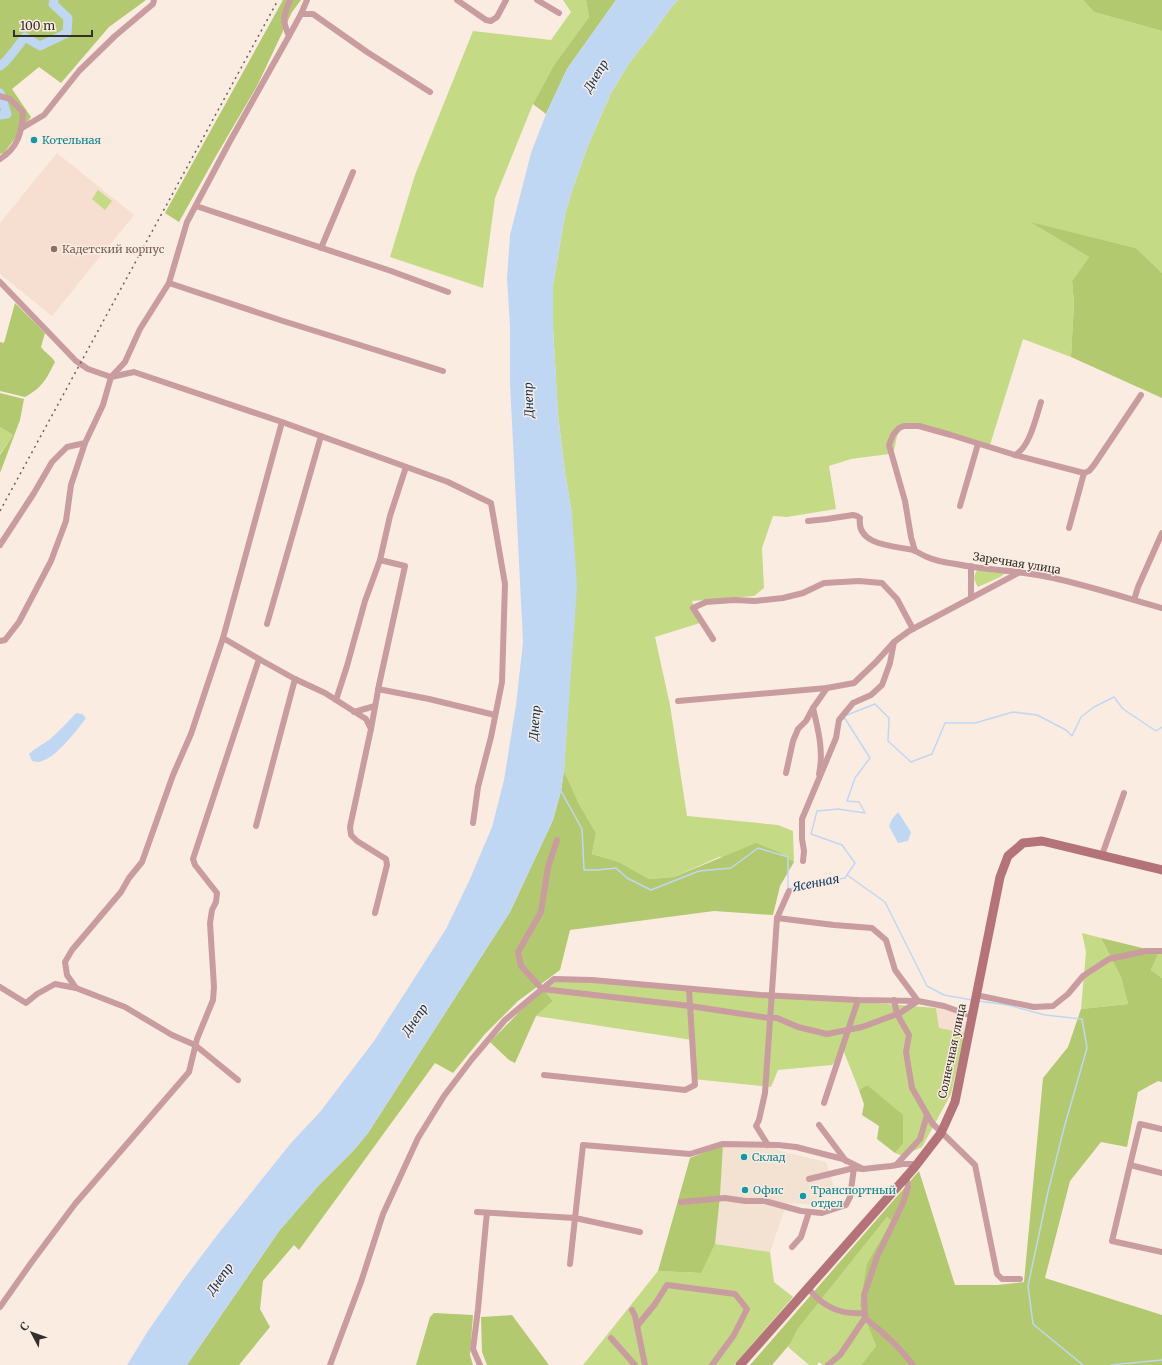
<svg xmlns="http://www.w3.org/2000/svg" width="1162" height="1365" font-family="Merriweather,serif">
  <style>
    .built { fill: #f6dfd1 }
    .industrial { fill: #f3e2d1 }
    .green { fill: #c4da85 }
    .forest { fill: #b2c96f }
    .water { fill: #c0d7f4 }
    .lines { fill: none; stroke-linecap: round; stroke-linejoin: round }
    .stream { stroke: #c0d7f4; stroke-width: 1.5 }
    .river { stroke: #c0d7f4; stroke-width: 9 }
    .street { stroke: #c99c9f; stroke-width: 6 }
    .secondary { stroke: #b37379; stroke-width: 9 }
    .rail { stroke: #68605b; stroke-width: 1.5; stroke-dasharray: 2 4; stroke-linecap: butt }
    .culture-dot { fill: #0f9aa8; stroke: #fbece2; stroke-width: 1.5 }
    .education-dot { fill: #8d6e63; stroke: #fbece2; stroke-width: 1.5 }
    .labels { text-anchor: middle; stroke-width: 3; stroke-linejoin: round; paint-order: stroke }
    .culture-label { font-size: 11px; fill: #0d838f; stroke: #fbece2; text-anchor: start }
    .education-label { font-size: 11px; fill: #785e54; stroke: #fbece2; text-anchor: start }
    .street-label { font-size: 11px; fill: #342f2b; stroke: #fbece2 }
    .water-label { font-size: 12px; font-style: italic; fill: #0a335e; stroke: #fbece2 }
  </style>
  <rect width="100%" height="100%" fill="#fbece2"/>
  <g class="built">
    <polygon points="57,153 134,215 52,316 0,274 0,223"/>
    <polygon points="946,1007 966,1022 965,1033 939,1028 936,1008"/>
  </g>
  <polygon class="industrial" points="723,1145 768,1145 781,1151 826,1162 834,1187 828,1189 819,1205 787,1203 770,1252 715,1244 720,1196"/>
  <g class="green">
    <polygon points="563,0 586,0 589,17 554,65 533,104 495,198 483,288 390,257 415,175 473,31 551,40 571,12"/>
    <polygon points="678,0 1083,0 1094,12 1162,31 1162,273 1136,248 1032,223 1089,257 1072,281 1074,303 1071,357 1023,339 989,448 913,424 899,427 894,450 889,454 851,459 829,466 836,509 787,517 773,516 762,548 764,588 754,596 692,601 700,623 655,637 670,705 687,816 778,825 793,831 794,862 781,853 719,857 674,877 649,879 619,862 592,854 596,833 579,804 564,771 568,707 572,514 565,473 558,415 553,327 553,285 565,215 571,194 587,148 611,93 630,62 652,34 673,5"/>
    <polygon points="98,190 112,201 105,210 92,199"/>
    <polygon points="0,427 13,435 0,454"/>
    <path d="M978,569l32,1 -10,7 -22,10c-5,-8 -5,-11 0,-18z"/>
    <polygon points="1082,933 1101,938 1121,977 1128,1004 1081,1009 1086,952"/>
    <polygon points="1159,952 1162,953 1162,978 1151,970"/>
    <polygon points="556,977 936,1008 939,1028 965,1033 951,1094 922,1147 903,1156 895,1153 903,1144 867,1085 859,1090 844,1052 832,1065 778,1070 771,1087 693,1079 692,1040 536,1016 553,1001 544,990"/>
    <polygon points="887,1217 892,1221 860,1306 876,1346 861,1365 823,1365 819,1362 817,1365 809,1365 788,1347 797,1330"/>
    <polygon points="715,1244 770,1252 774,1282 793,1297 734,1365 583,1365 658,1271 700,1273"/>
  </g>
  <g class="forest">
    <polygon points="0,0 146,0 109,27 61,83 39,67 12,89 31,117 4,153 0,154"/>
    <polygon points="283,0 301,0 292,12 257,86 216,156 179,222 165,213"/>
    <polygon points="586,0 616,0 567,69 546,114 533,104 554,65 589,17"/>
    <polygon points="1083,0 1162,0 1162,31 1094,12"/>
    <polygon points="1030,222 1136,248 1162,273 1162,398 1071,357 1074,303 1072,281 1089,257"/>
    <path d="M15,303l30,30 -4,14c4,6 10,8 14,15 -9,17 -12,25 -30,35l-25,-6v-49l4,1z"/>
    <polygon points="0,393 24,399 20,420 0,473 0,455 13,435 0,427"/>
    <polygon points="564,771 579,804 596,833 592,854 619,862 649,879 674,877 756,843 781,853 794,862 780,886 773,915 714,911 570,930 560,970 518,1001 485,1034 453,1073 435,1063 299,1250 294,1245 263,1281 260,1309 270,1327 239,1365 187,1365 279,1231 319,1185 353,1151 368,1133 510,912 553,820 561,791"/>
    <polygon points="1101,938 1159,952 1151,970 1162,978 1162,1082 1158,1081 1138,1092 1127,1147 1101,1142 1070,1181 1045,1278 1162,1315 1162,1365 861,1365 876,1346 860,1306 867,1264 892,1221 887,1217 797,1330 790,1344 772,1365 750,1365 919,1171 955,1285 997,1285 1024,1282 1043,1078 1068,1047 1081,1009 1128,1004 1121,977"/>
    <polygon points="544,990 553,1001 536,1016 515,1063 509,1060 490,1042 528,1003"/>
    <polygon points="867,1085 903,1115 903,1144 895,1153 877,1139 879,1126 862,1115 864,1104 859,1090"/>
    <polygon points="723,1145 720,1196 715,1244 701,1273 658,1271 690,1158"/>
    <polygon points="434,1313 473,1315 470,1355 473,1365 416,1365 430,1317"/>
    <polygon points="512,1315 549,1365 487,1365 482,1352 481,1317"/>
  </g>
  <g class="water">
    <polygon points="616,0 678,0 673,5 652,34 630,62 611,93 587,148 571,194 565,215 553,285 553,327 558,415 565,473 572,514 577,587 564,771 561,791 553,820 510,912 368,1133 353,1151 319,1185 279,1231 187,1365 127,1365 148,1331 184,1279 218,1234 291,1143 320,1112 374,1041 446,929 470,879 492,827 504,780 516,705 523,642 510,384 510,327 507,278 510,235 531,153 546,114 567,69"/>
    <path d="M76,713l6,1 4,4c-9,12 -32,43 -48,44 -2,0 -4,-1 -6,-1l-3,-7c6,-6 13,-9 20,-14 10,-9 18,-17 27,-27z"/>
    <polygon points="898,812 911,832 908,841 898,843 889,826 892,819"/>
  </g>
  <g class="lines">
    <g class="stream">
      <polyline points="847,715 875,704 889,718 888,741 911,762 932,754 945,723 975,723 1013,712 1037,715 1066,730 1072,736 1081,717 1094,707 1114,697 1123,709 1156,731 1162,727"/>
      <polyline points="561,791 582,829 584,870 597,870 616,868 627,878 651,890 699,871 731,868 758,848 788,857 788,889 845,878 855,863 842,845 811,834 817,811 838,809 865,813 859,802 847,801 855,778 870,758 844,717"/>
      <polyline points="847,875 885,902 927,986 944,995 972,1000"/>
      <polyline points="978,1001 1008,1005 1045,1015 1082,1019 1087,1048 1064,1128 1048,1192 1028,1286 1033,1324 1083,1365"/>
      <polyline points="1111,1365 1162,1360"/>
    </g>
    <g class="river">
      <path d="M0,66c8,-5 18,-21 25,-29l15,9 27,-13 1,-15 -15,-14 1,-4"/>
      <polyline points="0,93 7,114 0,115"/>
    </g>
    <g class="street">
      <polyline points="457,0 486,20 491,21 497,17 506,0"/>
      <polyline points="537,0 559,13"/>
      <polyline points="301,14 313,14 367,52 430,92"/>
      <path d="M289,36c-7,-16 -6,-20 1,-36"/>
      <path d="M0,96l10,3 13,13c-1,20 -5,36 -23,47"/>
      <polyline points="22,128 44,115 79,71 115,36 153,4 154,0"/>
      <polyline points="196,206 391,271 448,292"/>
      <polyline points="321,248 353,172"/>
      <polyline points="0,282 76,361 88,369 111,377"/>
      <polyline points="169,283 283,321 443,371"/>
      <polyline points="282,422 448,482 491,503 505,584 502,682 491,737 478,787 473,823"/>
      <path d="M1015,455c15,-8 21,-38 26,-53"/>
      <polyline points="960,506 978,444"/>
      <path d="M808,521l19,-2 26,-4 4,1 3,2c-4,28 35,28 53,32 5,2 9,5 14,7 9,4 20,6 29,7 32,7 65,6 97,14 37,8 73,20 109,30"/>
      <polyline points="1069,528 1084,473"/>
      <polyline points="0,545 34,493 52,462 67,447 85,443 103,405 111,377 125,362 140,329 169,283 187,222 229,143 289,36 301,14 307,0"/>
      <polyline points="915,551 911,537 905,501 889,445 893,435 899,428 904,426 919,426 951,435 1015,455 1084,473 1089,471 1094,465 1141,395"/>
      <polyline points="971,566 971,598"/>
      <polyline points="1134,600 1138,587 1162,533"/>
      <polyline points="267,624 321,436"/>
      <polyline points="223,638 191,734 173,775 142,862 129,878 121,892 72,950 65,962 67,975 76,988 125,1007 172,1035 195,1045 238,1080"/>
      <polyline points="713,639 693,608 706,602 734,600 755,601 783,598 803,593 824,583 859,581 882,583 897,599 913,629"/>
      <polyline points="0,641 5,640 19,622 51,561 66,521 71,485 85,443"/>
      <polyline points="259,659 295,679 325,693 366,719 371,729 350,827 351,835 357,841 386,859 387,865 375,913"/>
      <polyline points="378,689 429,699 495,715"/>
      <polyline points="336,700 347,666 365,601 380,560"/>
      <polyline points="678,701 827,688 854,683 876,662 894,642 909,631 1020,572"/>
      <polyline points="354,712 375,706"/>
      <polyline points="371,729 379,685 405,566 380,560 390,516 406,467"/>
      <polyline points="786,773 793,741 798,729 806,721 813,708"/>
      <path d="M819,774c5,-22 -1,-45 -6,-66l14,-20"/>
      <polyline points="256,826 295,679"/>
      <polyline points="557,840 548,867 541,912 518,952 521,966 542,989 554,979 592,980 761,995 858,1000 918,1001 895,970 886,940 872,928 834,925 777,918"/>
      <polyline points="1102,855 1124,793"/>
      <polyline points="803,861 804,851 802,839 802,819 836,738 839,720 853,703 871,695 882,685 890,663 894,642"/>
      <polyline points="0,987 26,1003 37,994 55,984 76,988"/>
      <polyline points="976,995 1034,1007 1053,1006 1068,994 1083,976 1109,959 1146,951 1162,951"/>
      <polyline points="894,1000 897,1014 909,1035 906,1052 912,1088 932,1123 975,1165 997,1274 1002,1279 1020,1279"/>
      <polyline points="544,1075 685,1090 695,1085 689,989"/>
      <polyline points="824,1103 858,1000"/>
      <polyline points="819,1125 846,1161"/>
      <polyline points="768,1145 756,1126 759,1120 765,1093 777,918 789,891"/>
      <polyline points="896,1165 920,1139 927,1115"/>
      <polyline points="1130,1165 1140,1124 1162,1129"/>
      <polyline points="1162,1173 1130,1165 1112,1241 1162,1252"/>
      <polyline points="809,1179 854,1168 863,1169 891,1166 903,1164 916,1164"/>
      <polyline points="681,1202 725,1198 745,1201 765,1201 801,1211 822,1213 846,1205 850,1197 854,1168"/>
      <polyline points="477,1212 575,1218 640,1232"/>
      <polyline points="792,1247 801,1237 809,1212"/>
      <polyline points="570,1264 583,1145 690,1154 722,1144 778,1145 796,1147 843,1159 863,1169"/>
      <path d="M808,1288c15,19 32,27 57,25"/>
      <polyline points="0,1307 31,1263 75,1204 189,1072 197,1039 213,1000 214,987 210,923 212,910 216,902 217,893 195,865 193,859 259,659 223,638 282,422 134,372 111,377"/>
      <polyline points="632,1310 635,1316 645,1365"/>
      <polyline points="865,1318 864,1295 877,1257 903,1203 908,1187 906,1176"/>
      <polyline points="637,1326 655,1304 667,1285 735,1294 747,1309 734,1335 712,1365"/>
      <polyline points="611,1338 635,1365"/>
      <polyline points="330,1365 361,1282 383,1214 418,1138 444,1096 472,1059 505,1020 542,989 690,1006 769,1018 777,1018 798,1027 827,1034 862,1027 900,1013 918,1001 944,1006 972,1016"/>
      <polyline points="480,1365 473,1349 478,1309 486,1222 487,1213"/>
      <path d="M828,1365l12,-10 25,-37c18,14 34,28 48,47"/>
    </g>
    <polyline class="secondary" points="740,1365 914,1168 941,1133 955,1102 1000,877 1008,856 1023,843 1042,841 1162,870"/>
    <polyline class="rail" points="0,511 278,0"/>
  </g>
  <g class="culture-dot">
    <circle cx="34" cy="140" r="4"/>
    <circle cx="744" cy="1157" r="4"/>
    <circle cx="745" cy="1190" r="4"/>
    <circle cx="803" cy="1196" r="4"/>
  </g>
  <circle class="education-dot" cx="54" cy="249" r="4"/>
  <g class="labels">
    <g class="culture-label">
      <text x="42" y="144">Котельная</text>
      <text x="752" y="1161">Склад</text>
      <text x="753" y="1194">Офис</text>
      <text x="811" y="1194">Транспортный<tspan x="811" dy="13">отдел</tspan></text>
    </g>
    <g class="education-label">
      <text x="62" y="253">Кадетский корпус</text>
    </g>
    <g class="street-label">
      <text transform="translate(1017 563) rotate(9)" y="4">Заречная улица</text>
      <text transform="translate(952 1051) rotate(-78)" y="4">Солнечная улица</text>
    </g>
    <g class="water-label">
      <text transform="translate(596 76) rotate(-58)" y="4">Днепр</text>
      <text transform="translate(529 400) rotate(-92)" y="4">Днепр</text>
      <text transform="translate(535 723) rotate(-85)" y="4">Днепр</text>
      <text transform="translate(816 883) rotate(-11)" y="4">Ясенная</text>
      <text transform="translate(415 1020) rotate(-55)" y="4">Днепр</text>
      <text transform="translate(220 1279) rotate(-54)" y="4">Днепр</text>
    </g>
  </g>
  <g transform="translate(32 1333) rotate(311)" stroke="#fbece2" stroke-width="3" paint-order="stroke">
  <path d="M0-3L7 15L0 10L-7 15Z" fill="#342f2b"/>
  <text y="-6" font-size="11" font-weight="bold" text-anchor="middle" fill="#342f2b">С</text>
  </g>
  <path d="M14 30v6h78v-6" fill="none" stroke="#342f2b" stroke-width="2"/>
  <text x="20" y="30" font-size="12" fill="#342f2b" stroke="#fbece2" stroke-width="3" paint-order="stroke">100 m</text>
</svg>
